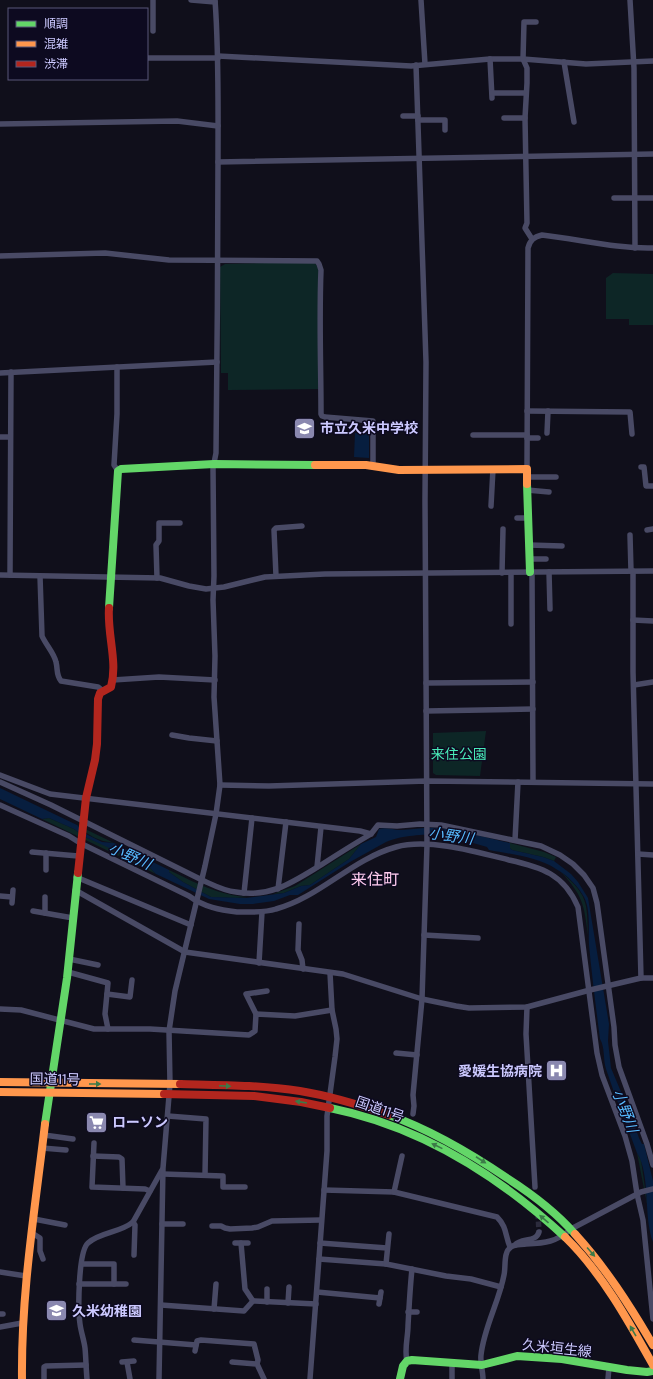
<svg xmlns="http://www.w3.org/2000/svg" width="653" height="1379" font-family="'DM Sans','Noto Sans JP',sans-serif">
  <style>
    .green { fill: #0d2626 }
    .water { fill: #071e3f }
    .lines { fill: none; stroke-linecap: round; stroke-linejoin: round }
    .street-tunnel { stroke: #2c2b3d; stroke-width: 5.5; stroke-dasharray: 5.5 3; stroke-linecap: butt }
    .street { stroke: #494a65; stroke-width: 5.5 }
    .fast { stroke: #63d668; stroke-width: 8 }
    .slow { stroke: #ff974d; stroke-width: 8 }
    .jam { stroke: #b3261e; stroke-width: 8 }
    .oneway { fill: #3c7a48 }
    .labels { text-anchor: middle; stroke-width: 3; stroke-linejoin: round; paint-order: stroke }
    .poi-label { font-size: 14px; font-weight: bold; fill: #ccc9ff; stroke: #0d0a20; text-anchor: start }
    .park-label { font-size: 14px; fill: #49ebb9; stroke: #0d0a20 }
    .street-label { font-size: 14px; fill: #ccc9ff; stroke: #0d0a20 }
    .water-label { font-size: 15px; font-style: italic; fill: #57bbff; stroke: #0d0a20 }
    .quarter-label { font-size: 16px; fill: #ffcbef; stroke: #0d0a20 }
  </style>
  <rect width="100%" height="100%" fill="#100f1b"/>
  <g class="green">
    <path d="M311,262c5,1 6,3 8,8 -2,40 0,79 0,119l-91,1v-17h-7l-1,-106 5,-3z"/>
    <polygon points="613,273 653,274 653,325 629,325 629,319 606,319 606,278"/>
    <polygon points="486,731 480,776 436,775 433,773 433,733"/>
    <polygon points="49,818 74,829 85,837 108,846 148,866 156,874 42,819"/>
    <path d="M77,825l37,18c-16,-2 -25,-7 -37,-18z"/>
    <polygon points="510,843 544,852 556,857 554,861 543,857 512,850 510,848"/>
    <polygon points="361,844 349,859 310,885 301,886 284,893 273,894 295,886"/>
    <path d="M169,870c25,12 51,26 80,27l-14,1 -24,-1 -28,-15 -14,-10z"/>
    <path d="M561,872c27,23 26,30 27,64 -4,-32 -5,-40 -27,-64z"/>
    <polygon points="637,1153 641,1160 648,1209"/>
  </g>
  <g class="water">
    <polygon points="355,433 369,433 369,458 354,457"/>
    <path d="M0,788l77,37 9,9 16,8 12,1 55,27v2l14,10 28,15 35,1 38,-5 17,-7 9,-1 39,-26 12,-15 15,-7 3,-8c7,-2 14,1 21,1 13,0 25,-3 37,-2 24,2 49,10 73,15v5l2,2 31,7 11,4 17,13 7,8 10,16 21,126 -1,17 3,27 21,50 7,20 3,6h2l9,37v61c-10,-26 -2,-67 -16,-89 -10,-28 -22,-56 -31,-84 -3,-10 -1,-22 -6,-30 -4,-31 -8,-63 -11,-94 -1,-15 2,-34 -5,-48 -6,-11 -17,-22 -28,-28 -18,-12 -46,-15 -67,-19l-2,-3c-15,-4 -30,-9 -45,-12 -13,-2 -45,1 -56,7l-36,20 -52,33h-8l-16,6 -21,3h-13l-31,-5 -53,-25 -9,-9 -62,-28 -11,-8 -25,-11 -7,1 -42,-20z"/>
  </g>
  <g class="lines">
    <polyline class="street-tunnel" points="538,1213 539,1232"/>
    <g class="street">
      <polyline points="153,0 153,31"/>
      <polyline points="191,0 215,2"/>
      <polyline points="421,0 425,64"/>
      <polyline points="630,0 634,68 635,248"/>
      <polyline points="218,56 411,66 490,59 523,59 586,64 653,61"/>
      <polyline points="147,58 218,58"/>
      <polyline points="490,59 492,98"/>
      <polyline points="564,62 574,122"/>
      <polyline points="492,93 526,93"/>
      <polyline points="403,116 418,116"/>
      <polyline points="504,118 525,118"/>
      <polyline points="418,120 445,120 445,130"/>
      <polyline points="0,124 177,121 218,126"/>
      <polyline points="218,162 653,154"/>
      <polyline points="614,198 653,198"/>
      <polyline points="532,239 525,228 527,223 525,118 527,83 527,68 523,59 524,22 536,22"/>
      <path d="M0,256l105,-3 64,7 148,1 2,3 2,6c-2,48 0,96 0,144l1,2 3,1 48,4v45"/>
      <polyline points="117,367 117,414 114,465 118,471"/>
      <polyline points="0,373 217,362"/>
      <polyline points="527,411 630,412 632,434"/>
      <polyline points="547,433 548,411"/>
      <polyline points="473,435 527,435"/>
      <polyline points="0,437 10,437"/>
      <polyline points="527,438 538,438"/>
      <polyline points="641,467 644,467 646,486 653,486"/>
      <path d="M527,469l1,-221c2,-8 6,-11 14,-13 37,4 74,14 111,13"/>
      <polyline points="527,477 556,477"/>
      <polyline points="527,490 549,492"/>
      <polyline points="491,506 493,469"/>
      <polyline points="517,518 528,518"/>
      <polyline points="647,530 653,529"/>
      <polyline points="630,535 631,571"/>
      <polyline points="529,545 562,546"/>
      <polyline points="529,559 546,559"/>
      <polyline points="633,571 633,672 641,978"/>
      <polyline points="532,572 533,782"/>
      <polyline points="549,572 550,609"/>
      <polyline points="502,573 503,529"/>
      <polyline points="511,573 511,624"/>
      <polyline points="0,575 160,578 189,586 206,589 224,587 265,577 325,574 653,571"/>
      <polyline points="10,575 11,372"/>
      <path d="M40,576l2,60c4,9 12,17 14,26 2,8 0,13 5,19l37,6 5,4"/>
      <polyline points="276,576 274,530 276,528 302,526"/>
      <polyline points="157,578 156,545 159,541 159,523 180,523"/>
      <polyline points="633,620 653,621"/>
      <polyline points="113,680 159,677 215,680"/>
      <polyline points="426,683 533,682"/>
      <polyline points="634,685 653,682"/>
      <polyline points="426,711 533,709"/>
      <polyline points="172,735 189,738 217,741"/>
      <polyline points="0,775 50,794 360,831 371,834"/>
      <path d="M0,782l51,23 151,75c11,5 22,11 34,12 35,6 57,-10 85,-27 17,-11 33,-21 50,-31l7,-9 19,1 23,-2 21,1 100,21 19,9 13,9 11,11 9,13 4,15 17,124 1,18 4,22 28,77 6,21"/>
      <polyline points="220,785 269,786 427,781 653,784"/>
      <path d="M0,805l69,31 11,7 109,53c15,11 31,14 48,16 13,0 27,1 39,-3 44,-12 76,-50 120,-62 33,-9 81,5 113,13 32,7 55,14 69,47l19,146 5,22 23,61 7,25 5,33 6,26 10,99"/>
      <polyline points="515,840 518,782"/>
      <polyline points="32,852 78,856"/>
      <polyline points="46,853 46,870"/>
      <polyline points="638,854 653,855"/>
      <polyline points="317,867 321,827"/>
      <polyline points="76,877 191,925"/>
      <polyline points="278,889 286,822"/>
      <polyline points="75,890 185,952 343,974 422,999 456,1006 469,1008 527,1007 590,990 641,978 653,978"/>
      <polyline points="244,893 252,818"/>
      <polyline points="0,896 12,897"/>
      <polyline points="12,903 13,890"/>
      <polyline points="33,911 73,918"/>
      <polyline points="45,913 45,897"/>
      <polyline points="299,924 298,950 302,960 303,969"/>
      <polyline points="424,935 478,938"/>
      <polyline points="69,959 98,965"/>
      <polyline points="259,963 262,912"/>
      <polyline points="68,972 108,983 105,1014 108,1029"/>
      <polyline points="107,994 130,997 132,980"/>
      <polyline points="527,1007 526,1034 535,1187"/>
      <polyline points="0,1009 21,1010 94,1029 150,1029 249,1035 255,1031 256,1014 295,1016 332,1010"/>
      <polyline points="256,1014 246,994 267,991"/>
      <polyline points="396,1053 417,1055"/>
      <polyline points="413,1114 414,1106 413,1095 422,999 427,845 425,500 426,362 416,65"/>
      <polyline points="168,1116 206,1119 205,1175"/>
      <polyline points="44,1135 73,1139"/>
      <polyline points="94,1143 92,1187 145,1189 150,1191"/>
      <polyline points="42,1148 66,1150"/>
      <polyline points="93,1156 119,1157 122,1159 123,1188"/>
      <polyline points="163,1174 223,1176 223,1187 245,1187"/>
      <path d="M324,1190l70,2 103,25c10,10 8,18 13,30"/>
      <polyline points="394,1192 402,1156"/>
      <polyline points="34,1219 65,1225"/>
      <polyline points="133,1222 135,1225 134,1255"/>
      <polyline points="162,1224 183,1224"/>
      <polyline points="212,1226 221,1226 225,1228 230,1229 252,1228 258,1227 272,1221 321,1220"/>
      <polyline points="32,1233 40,1238 40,1251 43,1259"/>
      <polyline points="235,1243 248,1243"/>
      <polyline points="241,1243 245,1289 253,1301"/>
      <polyline points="320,1243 387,1248"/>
      <path d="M515,1245c6,-8 21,-2 24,-13"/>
      <polyline points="319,1259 386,1264 446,1276 471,1279 501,1287"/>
      <polyline points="82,1264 114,1264 114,1284"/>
      <polyline points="386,1264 389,1234"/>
      <polyline points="0,1272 26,1276"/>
      <polyline points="79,1284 126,1284"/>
      <polyline points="317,1292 380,1298"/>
      <polyline points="267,1302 267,1289"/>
      <polyline points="288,1303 289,1287"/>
      <polyline points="379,1304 381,1292"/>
      <polyline points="161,1305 244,1311 253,1301 255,1301 316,1304"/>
      <polyline points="214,1309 216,1284"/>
      <polyline points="408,1312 417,1312"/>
      <polyline points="0,1314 3,1314"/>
      <polyline points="0,1327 22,1323"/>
      <polyline points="134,1340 196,1345"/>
      <polyline points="195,1351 197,1341 201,1340 254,1344 258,1360 257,1364"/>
      <path d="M407,1361c-3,-11 1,-24 1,-35 1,-19 2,-38 4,-57"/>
      <polyline points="122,1362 134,1361"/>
      <polyline points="127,1362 130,1379"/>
      <polyline points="232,1362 257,1364 264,1379"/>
      <polyline points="452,1363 452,1379"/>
      <polyline points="44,1379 44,1367 46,1366 86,1365"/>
      <path d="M87,1379c-1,-10 -1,-21 -2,-31 -1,-8 -4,-16 -5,-24 -2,-14 -2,-72 8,-81 12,-11 32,-10 45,-21l29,-52"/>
      <path d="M159,1379l4,-211 7,-84 -1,-53 6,-40 30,-125 11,-52 4,-29 -6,-88 1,-41 -2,-56 1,-24 -1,-108 3,-15c1,-97 2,-195 2,-292 0,-54 1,-108 -3,-161"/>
      <polyline points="310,1379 327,1151 327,1116 335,1057 337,1039 336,1029 332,1010 330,973"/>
      <path d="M483,1379c0,-8 -3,-16 -2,-24 3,-28 18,-53 23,-80 2,-8 -1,-23 7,-28 4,-3 10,-2 15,-3 20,-1 30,-2 45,-15l70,-37 12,-3"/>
      <polyline points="608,1379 609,1367"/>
    </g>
    <g class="fast">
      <polyline points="527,484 530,572"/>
      <polyline points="109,608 118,471 121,469 214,464 315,465"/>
      <path d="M330,1108c89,18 169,68 235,129"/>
      <path d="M389,1115c42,15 81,38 118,63 25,16 49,34 68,56"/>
      <polyline points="45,1124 67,978 78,873"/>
      <polyline points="400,1379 403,1366 407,1361 412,1360 482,1365 517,1356 562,1359 627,1370 647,1372 653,1371"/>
    </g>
    <g class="slow">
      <polyline points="315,465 366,465 399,470 527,469 527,484"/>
      <polyline points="0,1082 180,1084"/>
      <polyline points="0,1092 164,1094"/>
      <path d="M575,1234c31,34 55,72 78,111"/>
      <path d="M565,1237c37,36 63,83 88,128"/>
      <path d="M22,1379c-1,-86 13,-170 23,-255"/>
    </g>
    <g class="jam">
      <path d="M78,873l8,-75 9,-38 2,-16 1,-45 2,-6 11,-6c7,-25 -4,-53 -2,-79"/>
      <path d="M180,1084c40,1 81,1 120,7 31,5 60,14 89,24"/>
      <polyline points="164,1094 254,1096 301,1102 330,1108"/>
    </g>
  </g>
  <defs><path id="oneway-solid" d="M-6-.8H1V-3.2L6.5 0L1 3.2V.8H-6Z"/></defs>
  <g class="oneway">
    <use href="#oneway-solid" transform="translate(95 1084)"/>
    <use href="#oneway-solid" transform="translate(225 1086) rotate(3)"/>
    <use href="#oneway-solid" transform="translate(301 1102) rotate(-171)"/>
    <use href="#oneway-solid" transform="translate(437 1146) rotate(-154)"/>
    <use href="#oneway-solid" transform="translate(481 1160) rotate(33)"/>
    <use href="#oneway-solid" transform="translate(544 1219) rotate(-139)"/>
    <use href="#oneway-solid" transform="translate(591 1252) rotate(49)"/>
    <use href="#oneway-solid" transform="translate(633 1331) rotate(-120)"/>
  </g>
  <defs>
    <symbol id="school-square" viewBox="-11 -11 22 22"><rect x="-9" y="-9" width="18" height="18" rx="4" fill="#8a88af" stroke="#0d0a20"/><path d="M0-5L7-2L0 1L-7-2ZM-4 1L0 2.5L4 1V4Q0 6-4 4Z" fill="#fff"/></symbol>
    <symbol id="hospital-square" viewBox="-11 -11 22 22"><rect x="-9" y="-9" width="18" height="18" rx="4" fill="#8a88af" stroke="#0d0a20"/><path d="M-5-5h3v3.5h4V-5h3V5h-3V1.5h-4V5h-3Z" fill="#fff"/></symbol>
    <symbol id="supermarket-square" viewBox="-11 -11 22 22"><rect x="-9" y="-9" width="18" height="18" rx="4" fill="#8a88af" stroke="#0d0a20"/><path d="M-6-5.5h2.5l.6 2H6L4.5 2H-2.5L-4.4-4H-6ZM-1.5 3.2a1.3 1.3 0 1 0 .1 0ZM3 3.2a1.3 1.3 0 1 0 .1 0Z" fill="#fff"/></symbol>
  </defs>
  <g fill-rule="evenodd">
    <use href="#school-square" x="292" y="416" width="25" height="25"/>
    <use href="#hospital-square" x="544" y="1058" width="25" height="25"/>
    <use href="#supermarket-square" x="84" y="1110" width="25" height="25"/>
    <use href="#school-square" x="44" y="1298" width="25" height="25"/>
  </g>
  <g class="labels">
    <g class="poi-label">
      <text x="320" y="433">市立久米中学校</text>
      <text x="542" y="1076" text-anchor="end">愛媛生協病院</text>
      <text x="112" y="1127">ローソン</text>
      <text x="72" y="1316">久米幼稚園</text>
    </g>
    <g class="park-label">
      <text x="459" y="759">来住公園</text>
    </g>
    <g class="street-label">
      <text transform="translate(55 1079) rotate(1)" y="5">国道11号</text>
      <text transform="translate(380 1109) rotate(19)" y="5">国道11号</text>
      <text transform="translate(557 1348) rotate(6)" y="5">久米垣生線</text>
    </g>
    <g class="water-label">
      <text transform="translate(451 836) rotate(8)" y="5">小野川</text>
      <text transform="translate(130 856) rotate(24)" y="5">小野川</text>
      <text transform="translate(625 1111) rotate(69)" y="5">小野川</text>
    </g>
    <g class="quarter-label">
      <text x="375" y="885">来住町</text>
    </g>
  </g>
  <rect x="8" y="8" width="140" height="72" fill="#0d0a20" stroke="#595679"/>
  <rect x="16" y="21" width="20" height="6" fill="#63d668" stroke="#595679"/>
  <text x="44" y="28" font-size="12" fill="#ccc9ff">順調</text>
  <rect x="16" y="41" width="20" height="6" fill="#ff974d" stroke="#595679"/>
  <text x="44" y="48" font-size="12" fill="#ccc9ff">混雑</text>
  <rect x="16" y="61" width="20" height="6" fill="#b3261e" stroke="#595679"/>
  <text x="44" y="68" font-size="12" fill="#ccc9ff">渋滞</text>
</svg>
